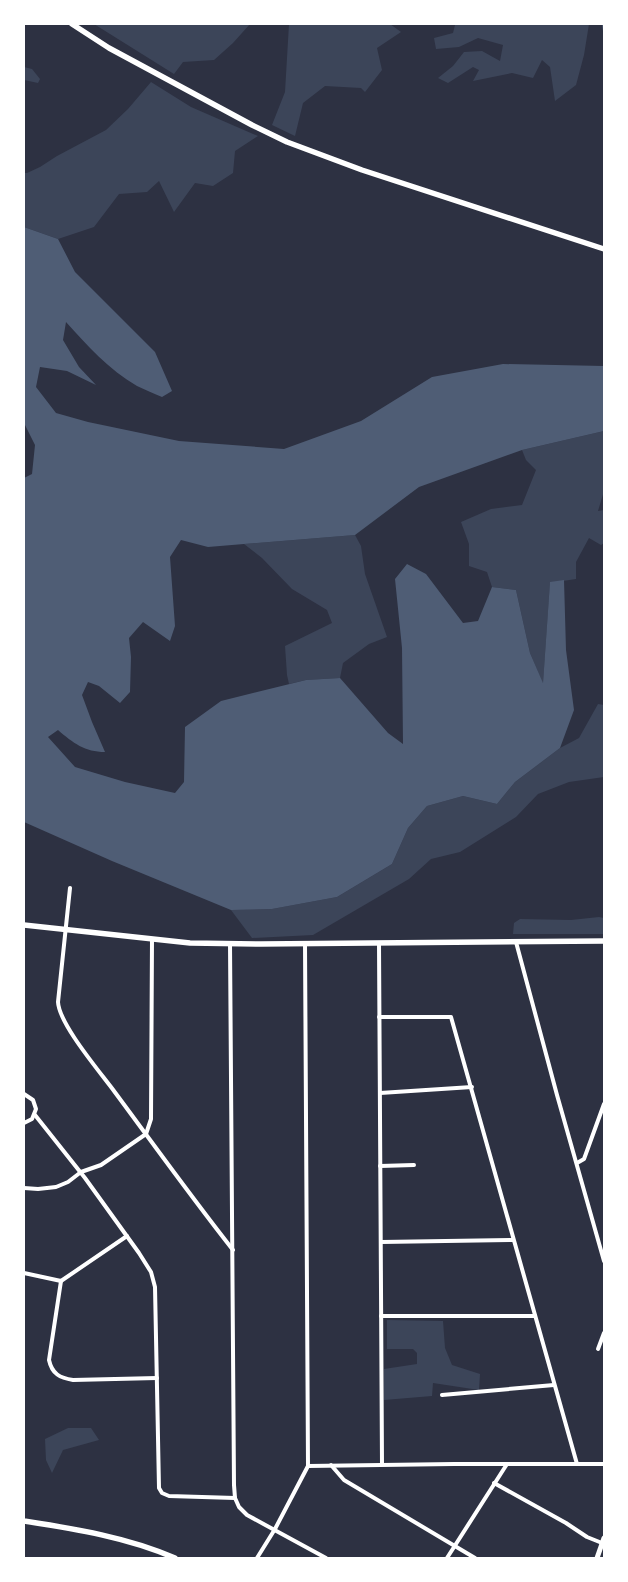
<svg xmlns="http://www.w3.org/2000/svg" width="628" height="1582" font-family="'Times New Roman',serif">
  <style>
    .green { fill: #3c4559 }
    .water { fill: #4f5d75 }
    .lines { fill: none; stroke-linecap: round; stroke-linejoin: round }
    .stream { stroke: #4f5d75; stroke-width: 2 }
    .minor { stroke: #fff; stroke-width: 4 }
    .tertiary { stroke: #fff; stroke-width: 5 }
    .secondary { stroke: #fff; stroke-width: 5.5 }
  </style>
  <rect width="100%" height="100%" fill="#2d3142"/>
  <g class="green">
    <polygon points="94,24 250,24 233,43 214,60 183,62 174,74"/>
    <polygon points="289,24 390,24 401,32 377,48 382,70 365,92 361,88 325,86 303,103 295,136 272,125 285,92"/>
    <polygon points="452,24 589,24 584,55 576,85 555,101 550,67 542,60 533,78 512,73 473,81 479,70 473,67 448,83 438,78 453,66 464,52 482,51 500,61 503,45 478,38 459,47 436,49 434,38 453,33 455,25"/>
    <polygon points="24,67 32,69 40,79 38,83 24,80"/>
    <polygon points="151,82 191,107 258,136 235,151 233,173 213,186 195,183 174,212 159,181 147,192 119,194 94,227 58,239 24,227 24,173 27,173 40,167 57,156 106,130 128,109"/>
    <polygon points="604,431 604,491 598,511 604,510 604,543 601,545 589,538 576,562 576,579 550,583 543,684 530,653 516,590 492,587 487,572 469,566 469,544 461,522 491,509 522,505 536,470 526,460 522,450"/>
    <polygon points="355,535 361,546 365,574 387,637 369,644 343,663 340,678 306,680 289,684 287,675 285,646 332,623 327,610 292,589 262,558 244,544"/>
    <polygon points="598,704 604,705 604,777 569,782 538,794 516,817 460,852 431,859 409,879 313,935 252,938 231,910 272,909 337,897 392,864 408,828 427,806 463,796 497,804 515,782 560,748 579,738"/>
    <polygon points="599,917 604,918 604,934 513,934 514,923 520,919 571,920"/>
    <polygon points="387,1320 443,1321 445,1348 452,1365 480,1374 479,1390 433,1383 432,1396 384,1400 384,1369 417,1364 417,1353 413,1349 387,1349"/>
    <polygon points="68,1428 91,1428 99,1440 63,1450 52,1473 46,1460 45,1439"/>
  </g>
  <path class="water" d="M24,227l34,12 17,33 80,80 17,39 -10,6c-9,-4 -17,-7 -25,-11 -28,-16 -50,-41 -71,-64l-3,18 16,27 17,18 -29,-14 -27,-4 -4,20 20,26 32,9 91,19 105,8 77,-28 71,-44 71,-13 101,2v65l-82,19 -103,37 -64,48 -147,12 -27,-7 -11,17 5,69 -5,15 -27,-19 -14,16 2,19 -1,35 -10,11 -21,-17 -11,-4 -6,13 10,27 13,30c-20,0 -32,-9 -47,-22l-10,7 27,30 50,15 50,11 9,-11 1,-55 36,-26 85,-21 34,-2 48,55 15,11 -1,-96 -7,-69 12,-15 19,10 37,49 15,-2 14,-34 24,3 14,63 13,30 7,-101 14,-2 2,70 8,60 -14,38 -45,34 -18,22 -34,-8 -36,10 -19,22 -16,36 -55,33 -65,12 -41,1 -119,-49 -88,-39v-344l8,-4 3,-29 -11,-22z"/>
  <g class="lines">
    <polyline class="stream" points="603,24 604,31"/>
    <g class="minor">
      <path d="M70,888l-12,114c1,22 42,70 56,89 40,54 78,107 119,159"/>
      <polyline points="516,942 557,1095 604,1261"/>
      <polyline points="230,943 234,1485 235,1498 239,1507 247,1515 326,1558"/>
      <polyline points="379,943 382,1464"/>
      <polyline points="379,1017 451,1017 577,1464"/>
      <polyline points="380,1093 472,1087"/>
      <polyline points="24,1094 33,1100 36,1109 32,1119 24,1123"/>
      <polyline points="35,1115 85,1178 139,1253 151,1272 155,1287 159,1488 162,1493 169,1496 235,1498"/>
      <polyline points="577,1163 584,1159 604,1104"/>
      <polyline points="380,1166 414,1165"/>
      <polyline points="24,1188 38,1189 56,1187 68,1182 81,1172 101,1165 146,1134 151,1119 152,939"/>
      <polyline points="381,1242 513,1240"/>
      <polyline points="24,1273 61,1281 127,1236"/>
      <path d="M61,1281l-12,79c3,14 11,18 24,20l84,-2"/>
      <polyline points="381,1316 535,1316"/>
      <polyline points="598,1349 604,1333"/>
      <polyline points="442,1395 554,1385"/>
      <polyline points="331,1465 344,1480 475,1558"/>
      <polyline points="308,1466 454,1464 604,1464"/>
      <polyline points="494,1483 566,1523 587,1537 602,1543"/>
      <polyline points="257,1558 275,1529 308,1466 305,943"/>
      <polyline points="447,1558 507,1464"/>
    </g>
    <polyline class="tertiary" points="597,1558 604,1538"/>
    <g class="secondary">
      <polyline points="72,24 109,48 252,125 287,142 362,170 604,249"/>
      <polyline points="24,925 190,943 261,944 604,941"/>
      <path d="M24,1521c51,8 103,16 151,37"/>
    </g>
  </g>
  <rect width="628" height="1582" fill="none" stroke="#ffffff" stroke-width="50"/>
</svg>
